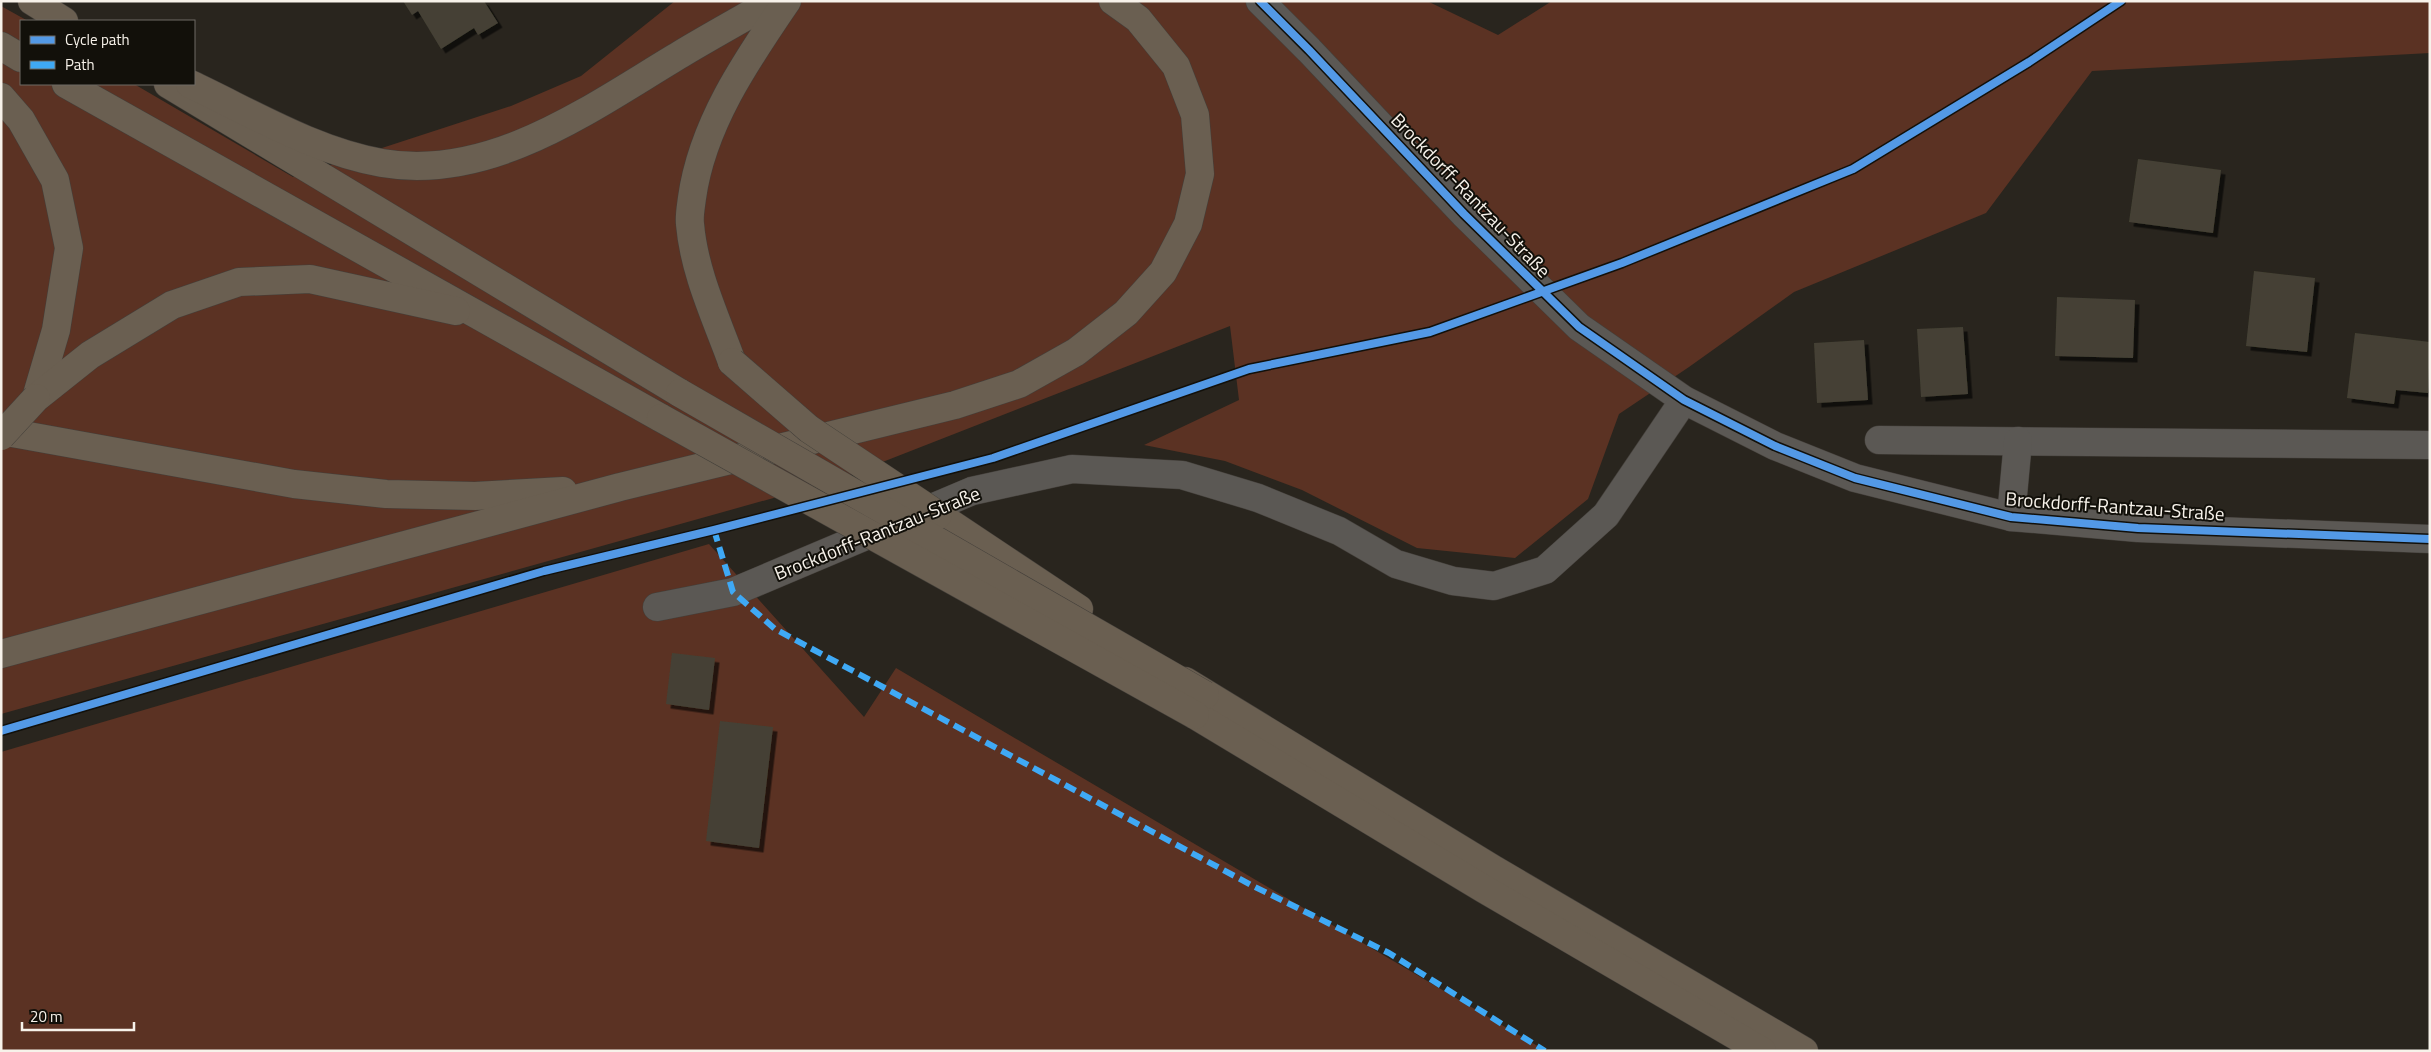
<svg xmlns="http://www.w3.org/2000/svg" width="2431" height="1052" font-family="'Titillium Web',sans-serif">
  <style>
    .green { fill: #5b3223 }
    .building { fill: #444134; filter: url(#shadow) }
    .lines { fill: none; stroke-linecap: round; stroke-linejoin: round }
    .minor-casing { stroke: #433f3a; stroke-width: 29 }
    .highway-casing { stroke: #433f3a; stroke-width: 29 }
    .minor { stroke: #5b5854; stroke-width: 28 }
    .highway { stroke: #6a5f51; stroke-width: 28 }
    .highway-bridge-casing { stroke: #433f3a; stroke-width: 29; stroke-linecap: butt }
    .highway-bridge { stroke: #6a5f51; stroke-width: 28 }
    .quiet { stroke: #3fa9f5; stroke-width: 6; stroke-dasharray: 12 6; stroke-linecap: butt }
    .cycleway-casing { stroke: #12100a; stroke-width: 11 }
    .cycleway { stroke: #5399e6; stroke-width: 8 }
    .labels { text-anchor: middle; stroke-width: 4; stroke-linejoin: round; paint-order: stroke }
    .street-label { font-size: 19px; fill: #f7f2ea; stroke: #12100a }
  </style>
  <defs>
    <filter id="shadow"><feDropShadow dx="4.5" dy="4.5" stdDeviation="0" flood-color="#0009"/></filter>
  </defs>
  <rect width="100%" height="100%" fill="#29251e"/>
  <g class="green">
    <polygon points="675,1 1427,1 1498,35 1552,1 2430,1 2430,53 2092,71 1986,213 1794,292 1689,367 1619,414 1588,499 1515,558 1417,548 1302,490 1225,461 1144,445 1239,400 1230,326 834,481 1,714 1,6 28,21 21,21 21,84 134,84 293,177 511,106 581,76"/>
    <polygon points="709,544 864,717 896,668 1546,1051 1,1051 1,752"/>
  </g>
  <g class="building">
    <polygon points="403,1 484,1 498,23 478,35 474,28 441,49 418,11 412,15"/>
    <polygon points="2138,159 2221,170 2213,233 2129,222"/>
    <polygon points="2254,271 2315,278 2307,352 2246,346"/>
    <polygon points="2057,297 2135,300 2133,358 2055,356"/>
    <polygon points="1963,327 1968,394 1921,397 1917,329"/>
    <polygon points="2355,333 2430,342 2428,393 2396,390 2394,404 2347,398"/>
    <polygon points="1864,340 1868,400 1817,403 1814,343"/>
    <polygon points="672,653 715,658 709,710 666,704"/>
    <polygon points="720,721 773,727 759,848 706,841"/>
  </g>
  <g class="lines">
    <defs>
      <g id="minor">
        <polyline points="1260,1 1309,50 1464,214 1579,327 1684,400 1775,446 1855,478 2011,517 2138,528 2430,539"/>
        <polyline points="1879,440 2427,445"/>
        <polyline points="2011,517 2018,441"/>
        <polyline points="657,607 733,592 972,491 1072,469 1182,475 1258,498 1339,531 1396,564 1453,581 1494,586 1545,570 1606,515 1684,400"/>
      </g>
      <g id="highway">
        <polyline points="32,1 64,21"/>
        <polyline points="1,46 21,58"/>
        <polyline points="66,84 661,418"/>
        <polyline points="168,84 680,393"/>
        <path d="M190,84c62,29 124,67 192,79 110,19 210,-56 299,-109 30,-18 61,-35 92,-53"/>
        <polyline points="1,97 21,120 55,180 69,248 56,330 36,398"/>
        <path d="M732,362c-16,-44 -38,-90 -42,-138 -1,-8 1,-18 2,-26 10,-73 54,-137 95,-197"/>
        <polyline points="36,398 90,355 172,305 239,282 310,279 456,311"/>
        <polyline points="1,431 294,484 386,494 475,496 563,491"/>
        <polyline points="938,515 1079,609"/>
        <polyline points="1,654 620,487 955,405 1019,384 1076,352 1126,313 1163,272 1188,224 1200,174 1195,115 1176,66 1138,19 1113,1"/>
        <polyline points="1185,681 1493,869 1804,1051"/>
        <polyline points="1195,715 1484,889 1762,1051"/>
      </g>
    </defs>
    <use href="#minor" class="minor-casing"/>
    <use href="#highway" class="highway-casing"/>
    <use href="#minor" class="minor"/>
    <use href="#highway" class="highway"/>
    <defs>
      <g id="highway-bridge">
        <polyline points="732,362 809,429 938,515"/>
        <polyline points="680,393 1205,695"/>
        <polyline points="661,418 1195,715"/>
        <polyline points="1,436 36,398"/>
      </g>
    </defs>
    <use href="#highway-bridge" class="highway-bridge-casing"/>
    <use href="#highway-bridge" class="highway-bridge"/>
    <polyline class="quiet" points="714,530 733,592 775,629 1255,887 1389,953 1545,1051"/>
    <defs>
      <g id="cycleway">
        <polyline points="1260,1 1309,50 1464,214 1579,327 1684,400 1775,446 1855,478 2011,517 2138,528 2430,539"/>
        <polyline points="1,731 544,571 714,530 993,458 1249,369 1430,332 1622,263 1853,169 2029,62 2121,1"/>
      </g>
    </defs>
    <use href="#cycleway" class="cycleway-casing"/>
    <use href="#cycleway" class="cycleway"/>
  </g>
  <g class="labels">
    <g class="street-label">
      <text transform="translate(1471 195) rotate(46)" y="7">Brockdorff-Rantzau-Straße</text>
      <text transform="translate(2115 506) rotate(4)" y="7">Brockdorff-Rantzau-Straße</text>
      <text transform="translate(877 533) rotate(-22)" y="7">Brockdorff-Rantzau-Straße</text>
    </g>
  </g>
  <rect width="2431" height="1052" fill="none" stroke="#f7f2ea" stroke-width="5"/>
  <rect x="20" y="20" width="175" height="65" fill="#12100a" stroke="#6e6a64"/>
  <rect x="30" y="36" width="25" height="8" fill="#5399e6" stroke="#6e6a64"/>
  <text x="65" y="45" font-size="15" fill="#f7f2ea">Cycle path</text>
  <rect x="30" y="61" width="25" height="8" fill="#3fa9f5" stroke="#6e6a64"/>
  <text x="65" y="70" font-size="15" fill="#f7f2ea">Path</text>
  <path d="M22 1022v8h112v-8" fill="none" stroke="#f7f2ea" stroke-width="2.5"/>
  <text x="30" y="1022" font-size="15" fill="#f7f2ea" stroke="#12100a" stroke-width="4" paint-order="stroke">20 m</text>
</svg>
